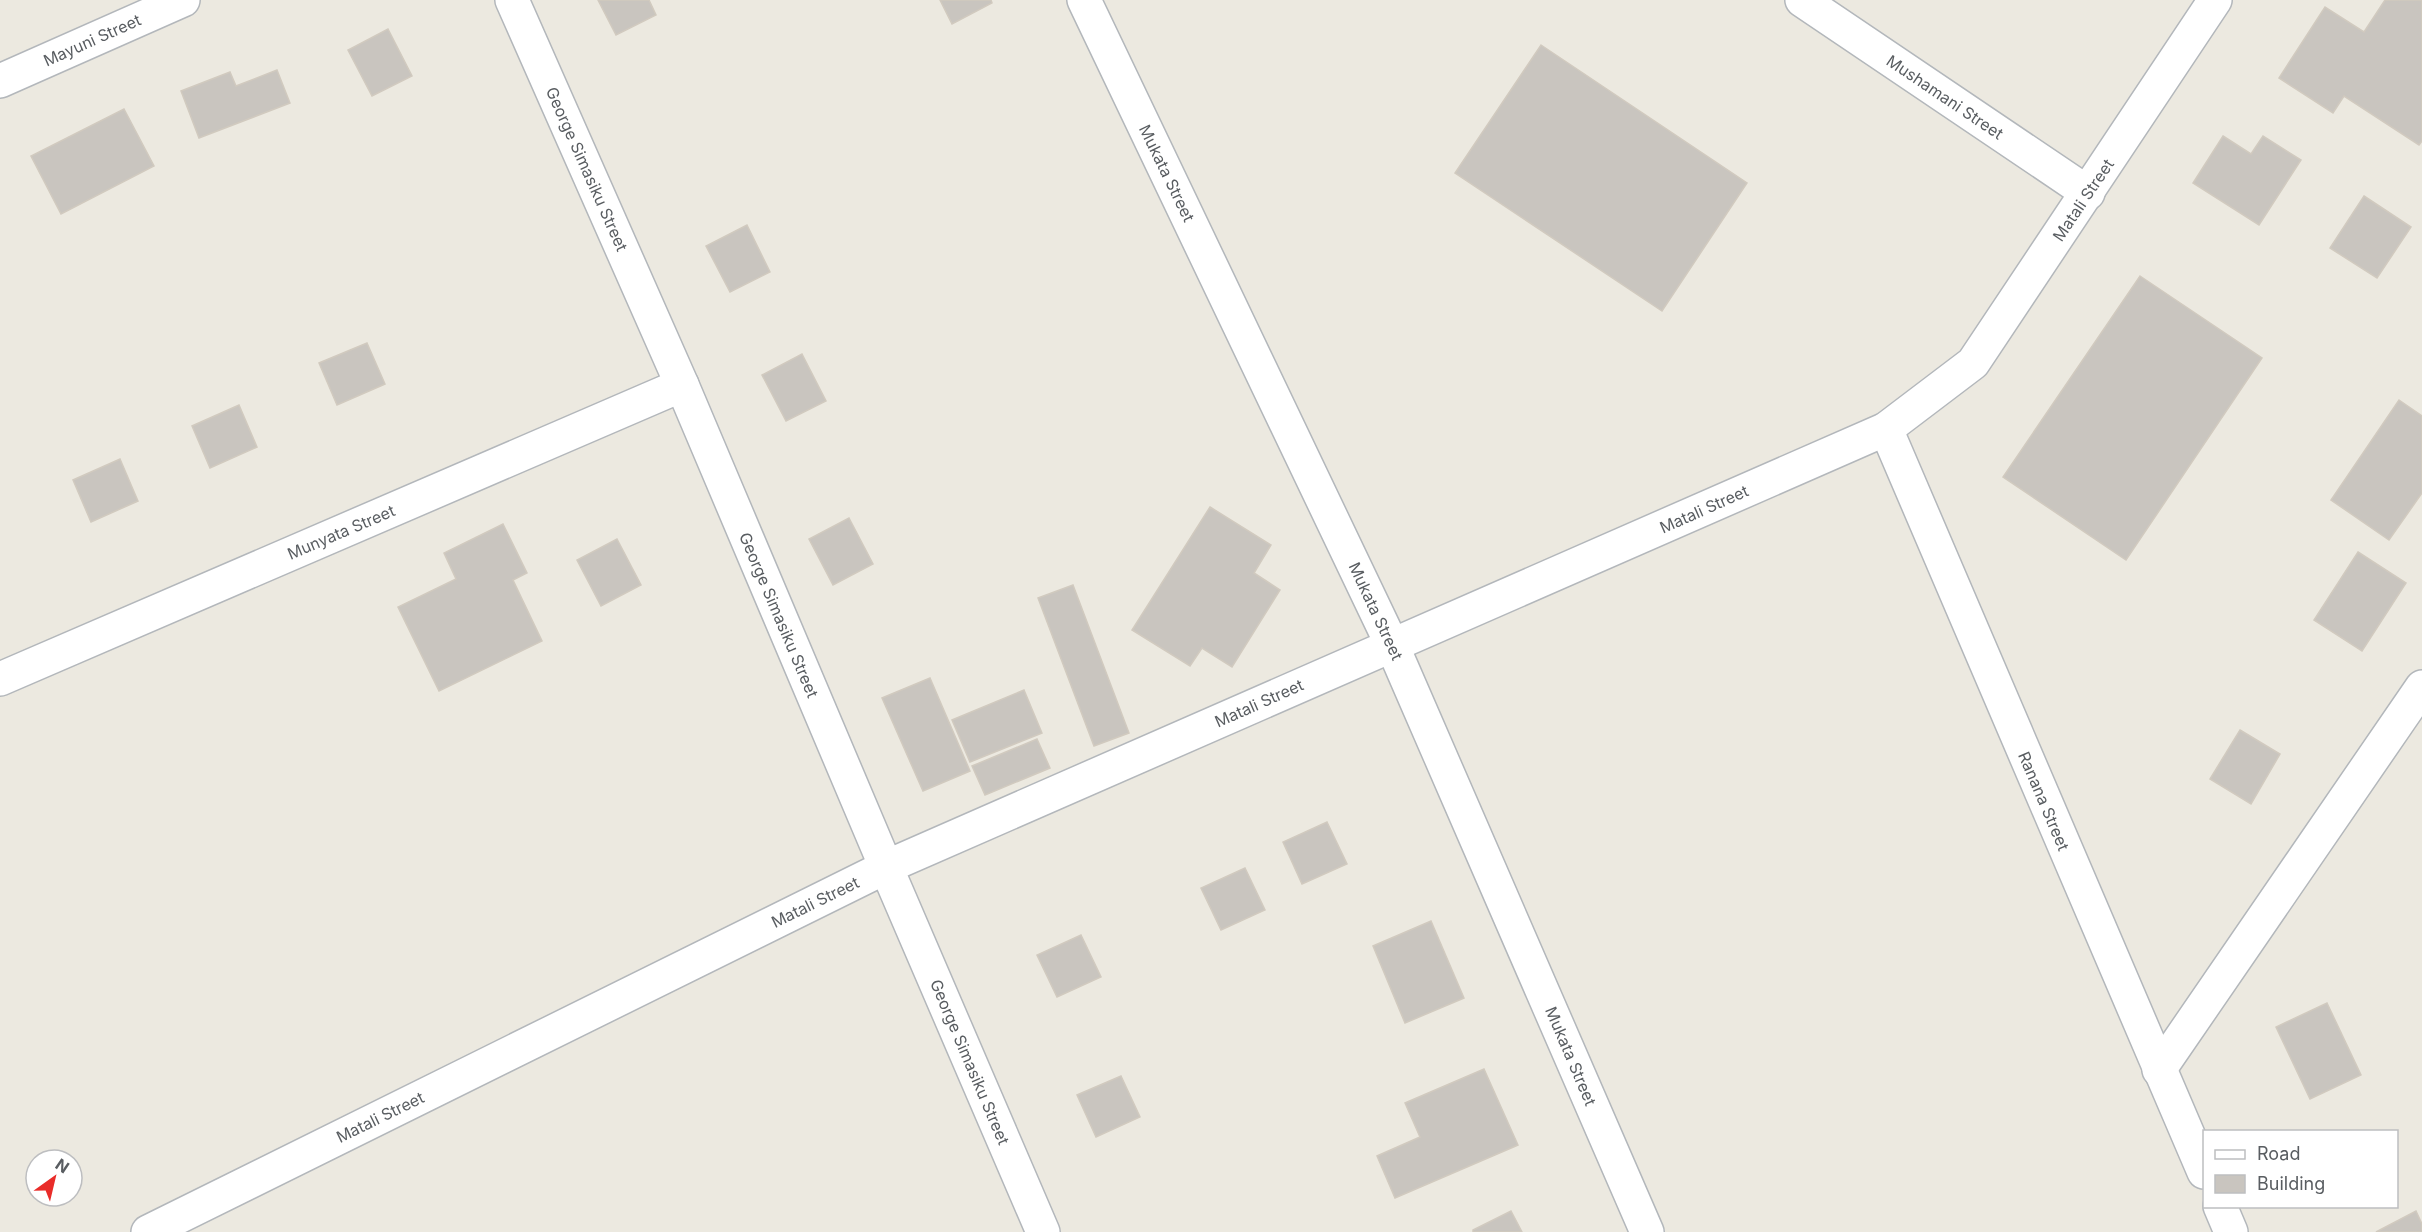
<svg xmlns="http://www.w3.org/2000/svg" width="2422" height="1232" font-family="Inter,sans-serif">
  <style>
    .building { fill: #c9c5bf; stroke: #d1cabf; stroke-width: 1.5 }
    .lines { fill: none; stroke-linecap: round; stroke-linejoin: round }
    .minor-casing { stroke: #b3b7bb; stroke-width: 36 }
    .minor { stroke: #fff; stroke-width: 33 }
    .labels { text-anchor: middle; stroke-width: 4.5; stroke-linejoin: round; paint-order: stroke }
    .street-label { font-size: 16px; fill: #595d61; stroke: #fff }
  </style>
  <rect width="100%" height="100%" fill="#ece9e0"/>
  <g class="building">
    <polygon points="598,0 649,0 656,15 616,35"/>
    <polygon points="940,0 991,0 992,3 952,24"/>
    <polygon points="2385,0 2422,0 2422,141 2419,145 2344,96 2333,113 2279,78 2325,7 2364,32"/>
    <polygon points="388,29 412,76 372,96 348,50"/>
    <polygon points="1541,45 1747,183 1662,311 1455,173"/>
    <polygon points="277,70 290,103 199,138 181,91 230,72 236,86"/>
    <polygon points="124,109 154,166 61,214 31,156"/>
    <polygon points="2223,136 2251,154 2263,136 2301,160 2259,225 2193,183"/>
    <polygon points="2364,196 2411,227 2377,278 2330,248"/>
    <polygon points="747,225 770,272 730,292 706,246"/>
    <polygon points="2140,276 2262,358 2126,560 2003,477"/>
    <polygon points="367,343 385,384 337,405 319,363"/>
    <polygon points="802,354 826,401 786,421 762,375"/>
    <polygon points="2399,400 2422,416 2422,493 2389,540 2331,500"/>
    <polygon points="239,405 257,447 210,468 192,426"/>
    <polygon points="120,459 138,501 91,522 73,480"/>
    <polygon points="1210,507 1271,545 1254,573 1280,590 1232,667 1202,648 1190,666 1132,630"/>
    <polygon points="849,518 873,564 833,585 809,539"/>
    <polygon points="503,524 527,573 513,580 542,641 439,691 398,607 456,579 444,553"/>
    <polygon points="617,539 641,585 601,606 577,560"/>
    <polygon points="2358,552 2406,583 2362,651 2314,620"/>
    <polygon points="1073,585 1129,733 1094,746 1038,598"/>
    <polygon points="930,678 970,771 923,791 882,698"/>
    <polygon points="1024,690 1042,733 970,762 952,720"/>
    <polygon points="2240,730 2280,754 2251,804 2210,779"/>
    <polygon points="1037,739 1050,768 985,795 972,766"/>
    <polygon points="1327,822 1347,864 1302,884 1283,842"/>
    <polygon points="1245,868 1265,910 1221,930 1201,888"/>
    <polygon points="1431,921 1464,998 1405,1023 1373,946"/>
    <polygon points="1081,935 1101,977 1057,997 1037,955"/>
    <polygon points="2327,1003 2361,1075 2310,1099 2276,1027"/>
    <polygon points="1484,1069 1518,1145 1395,1198 1377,1156 1420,1137 1405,1103"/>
    <polygon points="1121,1076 1140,1117 1096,1137 1077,1095"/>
    <polygon points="1511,1211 1522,1232 1473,1232 1473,1230"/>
    <polygon points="2416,1211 2422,1224 2422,1232 2376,1232"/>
  </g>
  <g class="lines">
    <defs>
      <g id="minor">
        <polyline points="512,0 682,385 886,867 1043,1232"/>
        <polyline points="1084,0 1392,645 1647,1232"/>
        <polyline points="1802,0 2088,193"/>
        <polyline points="0,81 183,0"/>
        <polyline points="1886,429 2204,1172"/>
        <polyline points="0,679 682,385"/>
        <polyline points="2159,1070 2422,687"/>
        <polyline points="2220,1206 2231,1232"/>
        <polyline points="148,1232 886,867 1886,429 1973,363 2215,0"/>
      </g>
    </defs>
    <use href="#minor" class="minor-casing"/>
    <use href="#minor" class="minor"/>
  </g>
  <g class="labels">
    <g class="street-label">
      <text transform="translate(92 40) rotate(-24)" y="6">Mayuni Street</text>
      <text transform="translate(1945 97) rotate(34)" y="6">Mushamani Street</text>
      <text transform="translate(587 169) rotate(66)" y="6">George Simasiku Street</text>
      <text transform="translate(1167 173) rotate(64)" y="6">Mukata Street</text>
      <text transform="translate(2083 200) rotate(-56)" y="6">Matali Street</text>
      <text transform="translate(1704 509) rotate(-24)" y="6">Matali Street</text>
      <text transform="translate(341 532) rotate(-23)" y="6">Munyata Street</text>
      <text transform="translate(1376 611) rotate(65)" y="6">Mukata Street</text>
      <text transform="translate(779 615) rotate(67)" y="6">George Simasiku Street</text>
      <text transform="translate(1259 703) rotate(-24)" y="6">Matali Street</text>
      <text transform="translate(2044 801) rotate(67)" y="6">Ranana Street</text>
      <text transform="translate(815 902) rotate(-26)" y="6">Matali Street</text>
      <text transform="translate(1571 1056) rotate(67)" y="6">Mukata Street</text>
      <text transform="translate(970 1062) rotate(67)" y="6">George Simasiku Street</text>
      <text transform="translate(380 1117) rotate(-26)" y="6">Matali Street</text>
    </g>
  </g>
  <rect x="2203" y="1130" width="195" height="78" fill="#ffffff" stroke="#bdbec0" stroke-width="1.5"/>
  <rect x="2215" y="1150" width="30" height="9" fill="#ffffff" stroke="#bdbec0" stroke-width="1.5"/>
  <text x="2257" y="1160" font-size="18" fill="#595d61">Road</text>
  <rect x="2215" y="1175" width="30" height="18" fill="#c9c5bf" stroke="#bdbec0" stroke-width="1.5"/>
  <text x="2257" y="1190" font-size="18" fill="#595d61">Building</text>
  <g transform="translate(54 1178) rotate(34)"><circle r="28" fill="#ffffff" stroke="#bdbec0" stroke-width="1.5"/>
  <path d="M0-4.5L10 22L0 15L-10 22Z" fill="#e92c29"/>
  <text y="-9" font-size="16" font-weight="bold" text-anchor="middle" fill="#595d61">N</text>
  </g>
</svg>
